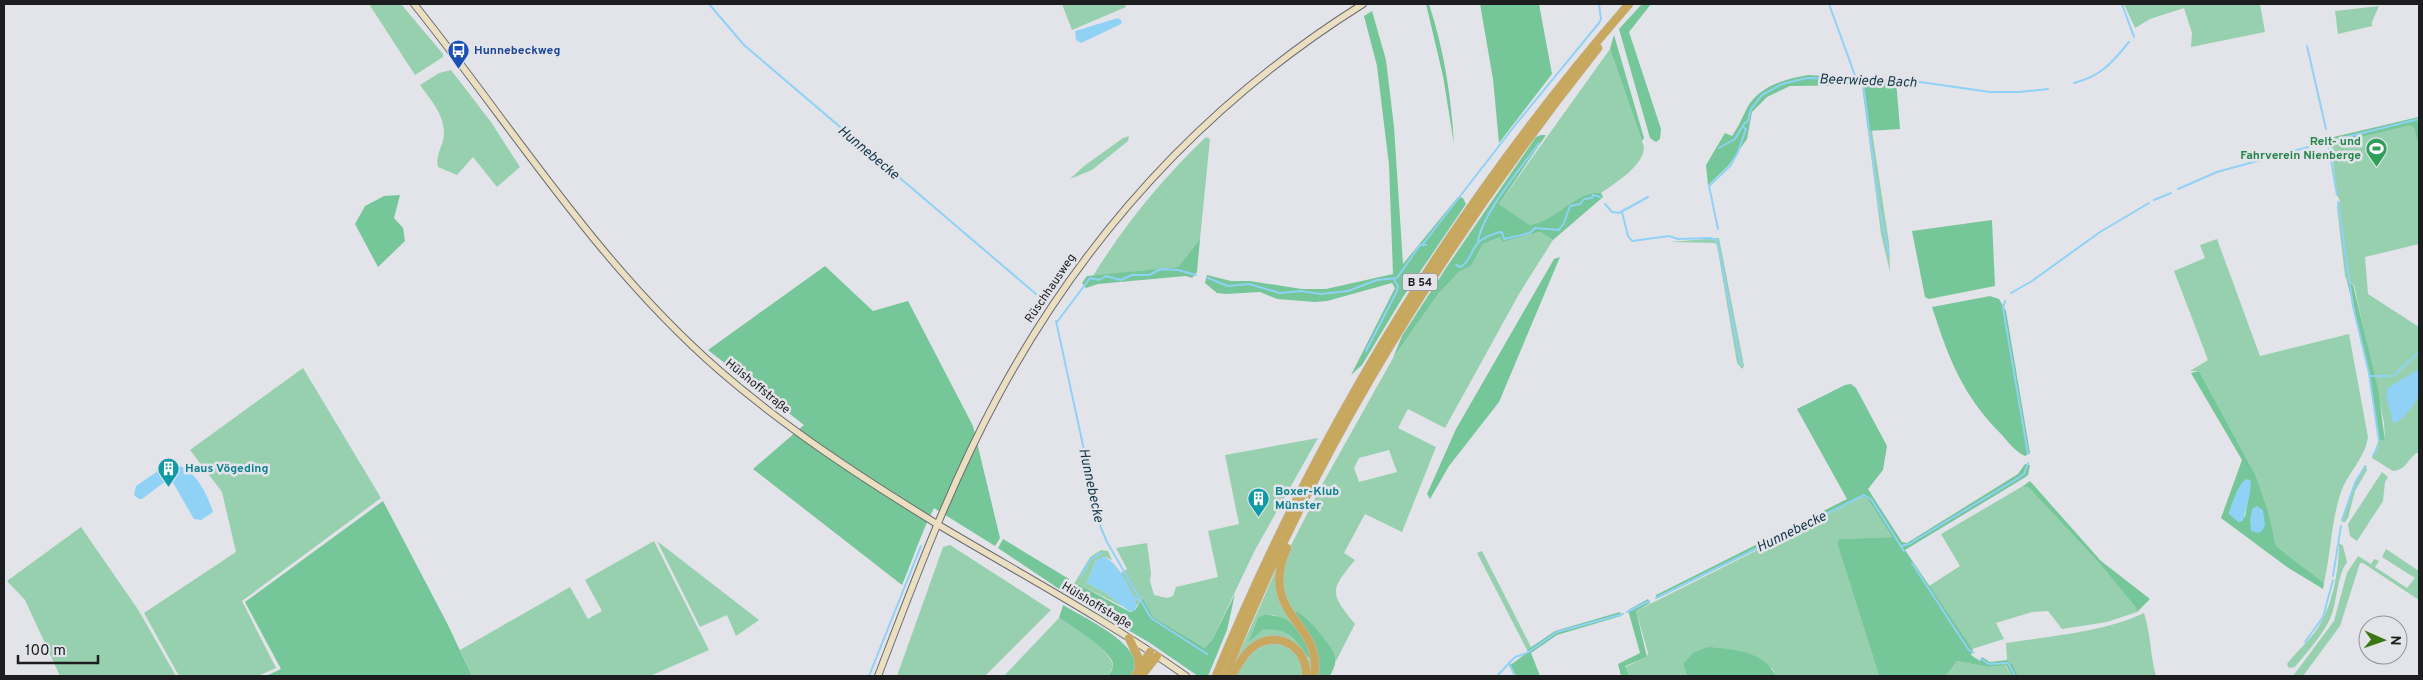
<svg xmlns="http://www.w3.org/2000/svg" width="2423" height="680" font-family="Overpass,sans-serif">
  <style>
    .green { fill: #97d0ae; fill-rule: evenodd }
    .forest { fill: #75c698; fill-rule: evenodd }
    .water { fill: #90d1f6 }
    .lines { fill: none; stroke-linecap: round; stroke-linejoin: round }
    .stream { stroke: #90d1f6; stroke-width: 2 }
    .secondary-casing { stroke: #6b6c71; stroke-width: 8 }
    .trunk-casing { stroke: #c0c0c0; stroke-width: 9 }
    .secondary { stroke: #ebdfc2; stroke-width: 6 }
    .trunk { stroke: #c8a85e; stroke-width: 8 }
    .labels { text-anchor: middle; stroke-width: 5; stroke-linejoin: round; paint-order: stroke }
    .shield { fill: #e3e4ea; stroke: #58595c; stroke-width: 1 }
    .shield-label { font-size: 11px; font-weight: bold; fill: #1d1d1f }
    .transit-label { font-size: 12px; font-weight: bold; fill: #164399; stroke: #e3e4ea; text-anchor: start }
    .leisure-label { font-size: 12px; font-weight: bold; fill: #27864d; stroke: #e3e4ea; text-anchor: end }
    .street-label { font-size: 12px; fill: #1d1d1f; stroke: #e3e4ea }
    .culture-label { font-size: 12px; font-weight: bold; fill: #0d838f; stroke: #e3e4ea; text-anchor: start }
    .water-label { font-size: 14px; font-style: italic; fill: #13384b; stroke: #e3e4ea }
  </style>
  <rect width="100%" height="100%" fill="#e3e4ea"/>
  <g class="green">
    <polygon points="369,4 401,4 443,54 443,57 415,75"/>
    <polygon points="1062,4 1125,4 1126,7 1072,30"/>
    <polygon points="2124,4 2260,4 2265,32 2191,47 2192,33 2184,8 2150,19 2135,28"/>
    <polygon points="2379,6 2372,22 2372,26 2338,34 2335,11"/>
    <path d="M1610,49l34,98c0,19 -29,36 -43,46 -25,-3 -43,27 -71,32l-31,-21z"/>
    <path d="M451,70l40,52 29,45 -23,20 -24,-30 -16,18 -19,-8c-2,-10 2,-17 5,-26 5,-23 -11,-39 -23,-56l19,-12z"/>
    <path d="M2419,117v127l-54,13 3,37 51,33v125c-12,5 -11,18 -26,19l-21,-13 7,-18 6,1 -1,-18 -30,-138 -7,-4 -2,-5 -8,-69 3,-6 -3,-6 -7,-57z"/>
    <polygon points="1868,131 1872,131 1889,243 1890,272 1881,234"/>
    <polygon points="1129,136 1128,141 1092,170 1070,179 1084,166 1123,138"/>
    <path d="M1206,137l4,2 -10,100 -22,28 -85,9c32,-52 69,-97 113,-139z"/>
    <path d="M1540,232l13,8 -34,54 -74,134 -37,-19 -10,19 38,19 -34,85 -37,-18 -21,39 11,7c-26,31 -25,33 0,64l-19,37 -14,-25 -28,-23 -6,-9 -4,-10 -2,-17 5,-24 36,-70 70,-125 46,-65 20,-21 12,-6 12,-22 17,-7 2,5zM1389,450l8,22 -38,10 -5,-14 5,-10z"/>
    <polygon points="1719,238 1744,366 1742,369 1737,363 1717,245 1715,243 1670,242"/>
    <path d="M2217,239l43,117 89,-22 19,103c-3,21 -20,36 -27,55 -10,29 -10,61 -17,91l-48,-37 -7,-32 -13,-38 -57,-105h-9l18,-11 -34,-89 31,-13 -5,-13z"/>
    <polygon points="303,368 381,498 242,601 276,668 258,676 179,676 144,613 236,552 222,492 190,450"/>
    <polygon points="1318,438 1255,550 1212,640 1205,648 1153,617 1143,598 1137,606 1132,594 1120,573 1127,569 1116,548 1147,543 1151,573 1150,581 1154,595 1167,598 1173,596 1176,587 1218,577 1208,531 1239,524 1225,455"/>
    <polygon points="2366,465 2367,470 2355,491 2348,518 2345,522 2342,522 2354,483"/>
    <polygon points="2382,472 2388,477 2385,482 2383,501 2357,541 2350,536 2348,524"/>
    <polygon points="2023,486 2029,488 2100,564 2136,608 2137,612 2107,622 2062,629 2048,611 2032,612 1996,623 2004,639 1972,649 1929,586 1960,566 1941,534"/>
    <polygon points="1863,497 1867,498 1892,537 1839,539 1837,543 1879,676 1776,676 1772,668 1683,664 1687,676 1629,676 1625,667 1647,657 1648,653 1636,611"/>
    <polygon points="81,527 139,611 176,676 60,676 25,600 7,581"/>
    <polygon points="654,541 709,650 650,676 472,676 460,650 570,587 588,619 602,611 585,580"/>
    <polygon points="657,541 759,620 736,636 727,615 700,627"/>
    <path d="M2339,543l4,3 4,16c-11,16 -9,39 -17,57 -8,17 -23,33 -35,48l-6,1 -2,-4c9,-12 19,-20 28,-32 17,-23 24,-60 24,-89z"/>
    <polygon points="950,545 1051,610 985,676 897,676 943,547"/>
    <polygon points="2386,549 2419,571 2419,600 2363,563 2360,563 2340,626 2303,676 2293,676 2334,621 2347,573 2358,556 2371,564 2374,559 2379,561 2375,567 2407,588 2415,578 2382,557"/>
    <polygon points="1101,550 1108,551 1112,560 1105,557 1096,560 1087,583 1106,593 1126,608 1078,584 1071,589 1090,557"/>
    <polygon points="1482,551 1531,647 1527,650 1477,553"/>
    <path d="M1276,570v17l4,14 25,38 6,13v24h-2l-6,-23 -35,-15 -38,36zM1274,615c19,7 31,24 36,44l-1,1c-10,-18 -25,-36 -48,-30l-13,13 10,-25z"/>
    <path d="M2144,613c7,22 6,41 12,63h-138l-5,-11 -6,-5 -1,-17c44,-7 99,-11 138,-30z"/>
    <path d="M1059,618c15,10 51,30 54,48l-5,10h-104z"/>
    <path d="M1272,643c21,3 29,13 32,33h-69c11,-16 17,-28 37,-33z"/>
    <polygon points="1957,661 1988,667 2005,665 2012,676 1946,676"/>
  </g>
  <g class="forest">
    <path d="M1426,4h3c15,46 22,91 25,140l-11,-68z"/>
    <polygon points="1480,4 1539,4 1552,74 1499,143 1493,79"/>
    <polygon points="1642,4 1651,4 1629,32 1661,129 1660,139 1656,142 1650,138 1619,29"/>
    <polygon points="1372,11 1386,60 1394,127 1403,264 1458,197 1463,198 1466,204 1403,297 1362,365 1351,375 1395,288 1392,283 1327,301 1315,302 1277,299 1260,292 1226,294 1217,293 1205,283 1207,275 1231,281 1250,281 1302,289 1326,289 1393,274 1389,165 1377,66 1364,16"/>
    <polygon points="1614,35 1644,138 1642,141 1610,49"/>
    <path d="M1808,75l88,5 4,49 -32,2 -6,-46 -72,1 -23,11 -15,15 -5,27 -19,27 -20,19 -2,-20 19,-32 7,3c7,-10 10,-18 15,-28 12,-22 38,-29 61,-33z"/>
    <polygon points="2419,117 2419,146 2414,127 2410,125 2331,144 2330,138"/>
    <path d="M1541,135h5l-47,69 31,21c28,-5 46,-35 71,-32l2,4 -50,43 -13,-8 -38,10 -2,-5 -17,7 -12,22 -12,6 -20,21 -46,65 9,-22 46,-71 88,-128z"/>
    <polygon points="400,195 394,218 403,228 405,241 378,267 355,224 365,206 384,196"/>
    <polygon points="1992,220 1995,286 1929,299 1925,297 1912,231"/>
    <polygon points="1200,239 1197,272 1192,278 1186,276 1098,284 1086,288 1082,283 1087,276 1178,267"/>
    <polygon points="1560,257 1499,402 1449,466 1430,499 1427,494 1456,429 1554,259"/>
    <path d="M825,266l48,45 35,-10 65,125 27,112 -5,8 -61,-38c-13,25 -21,51 -32,77l-149,-116 51,-44 -96,-75z"/>
    <polygon points="2347,281 2353,285 2378,389 2385,441 2379,440 2369,373"/>
    <path d="M1990,296l9,3 7,12 24,142 -5,3c-9,-4 -17,-14 -23,-21 -40,-40 -53,-76 -70,-128z"/>
    <path d="M2199,371l57,105 13,38 7,32 48,37 -1,6 -36,-22 -66,-49 21,-58 -51,-87zM2242,483l8,6 -5,28 -16,-3z"/>
    <polygon points="1851,384 1856,388 1887,446 1883,470 1868,489 1902,542 1907,543 2018,474 2025,464 2030,465 2028,475 2024,478 1905,550 1973,650 1971,655 1980,661 1982,657 1990,662 2007,660 2013,665 2018,676 2012,676 2006,665 1988,667 1957,661 1946,676 1879,676 1837,543 1839,539 1892,537 1867,498 1863,497 1656,599 1656,595 1847,499 1797,409 1845,385"/>
    <polygon points="2030,481 2101,561 2150,599 2137,612 2136,608 2100,564 2029,488 2023,486"/>
    <polygon points="383,501 447,623 472,676 266,676 281,669 245,602"/>
    <polygon points="1003,539 1069,579 1065,593 998,548"/>
    <polygon points="1078,584 1130,612 1135,610 1143,598 1153,617 1205,648 1212,640 1235,594 1227,630 1208,676 1198,676 1150,643 1069,595"/>
    <polygon points="1648,599 1650,603 1636,611 1647,657 1625,666 1629,676 1621,676 1618,664 1640,653 1628,610"/>
    <path d="M1063,605c20,12 67,34 72,56 1,6 -2,11 -4,15h-23c2,-3 5,-7 5,-11 1,-13 -43,-40 -54,-47z"/>
    <path d="M1297,612c10,4 36,35 38,45 2,7 -3,14 -5,19h-14v-26l-22,-37z"/>
    <polygon points="1620,612 1621,616 1557,635 1531,653 1540,676 1517,676 1509,666 1528,652 1527,650 1555,631"/>
    <path d="M1264,615c7,0 16,1 23,5 10,7 23,28 23,40 -14,-18 -19,-33 -48,-30l-14,13 10,-25z"/>
    <path d="M1708,647c26,3 55,3 68,29h-89l-4,-12 10,-11z"/>
  </g>
  <g class="water">
    <polygon points="1118,18 1122,21 1121,24 1081,43 1076,40 1075,31"/>
    <path d="M2419,369c0,7 2,17 0,25 -2,8 -18,29 -26,29l-7,-29 2,-6z"/>
    <path d="M173,465c20,-1 35,30 40,47l-12,8 -7,-1 -22,-38 -9,2 -21,16h-3l-5,-4 2,-9 22,-15z"/>
    <path d="M2247,479l4,2 -1,12 -7,28 -5,1 -8,-7 -1,-3c4,-10 9,-29 18,-33z"/>
    <polygon points="2257,506 2263,510 2265,525 2262,531 2258,533 2251,531 2250,520 2252,509"/>
    <path d="M1102,557c15,1 31,36 35,49l-3,5h-5l-23,-18 -19,-10 9,-23z"/>
  </g>
  <g class="lines">
    <g class="stream">
      <polyline points="709,4 744,45 1036,294"/>
      <polyline points="1829,4 1857,81"/>
      <polyline points="2122,4 2134,37"/>
      <polyline points="2307,46 2326,129"/>
      <polyline points="1861,81 1864,90 1879,206 1889,255"/>
      <path d="M2074,83c27,-7 38,-20 55,-41"/>
      <polyline points="2326,142 2419,119"/>
      <polyline points="1719,148 1735,139 1744,124 1748,121 1751,109 1762,95 1782,84 1807,78 1877,80 1897,84 1920,82 1990,92 2019,92 2048,89"/>
      <polyline points="2329,149 2337,195"/>
      <polyline points="2178,189 2217,172 2312,146"/>
      <polyline points="2154,200 2171,193"/>
      <polyline points="2338,202 2353,306 2369,373 2379,441"/>
      <polyline points="1605,204 1612,212 1619,213 1648,197"/>
      <polyline points="1622,212 1628,236 1632,241 1669,236 1678,239 1710,238 1717,240 1741,365"/>
      <polyline points="1718,229 1709,186 1730,166 1738,152 1746,129 1743,127"/>
      <path d="M1478,242c3,-27 44,-75 61,-99"/>
      <polyline points="1423,244 1516,124 1599,23 1601,19 1599,4"/>
      <path d="M1456,265l5,2c9,-6 10,-16 17,-24 5,-5 15,-9 22,-11h2l2,7 26,-6 5,-5 24,2 5,-7 6,-17 10,-2 4,-5 8,-1 1,-3 7,2"/>
      <polyline points="1208,278 1228,286 1249,284 1280,293 1301,291 1321,294 1348,291 1377,280 1397,278 1420,245 1426,245"/>
      <polyline points="2011,293 2032,281 2100,232 2149,203"/>
      <polyline points="2005,301 2003,308 2028,454"/>
      <polyline points="1056,321 1101,528 1107,542 1151,618 1207,654"/>
      <polyline points="1057,322 1090,278 1099,280 1106,276 1121,280 1132,275 1149,275 1161,269 1178,270 1196,275"/>
      <polyline points="1366,351 1397,291 1398,286 1394,280"/>
      <polyline points="2394,375 2419,352"/>
      <polyline points="2370,376 2390,376"/>
      <polyline points="2373,456 2378,446"/>
      <polyline points="2342,520 2355,483 2365,466"/>
      <polyline points="1901,546 1909,544 2015,480 2024,474 2028,463"/>
      <polyline points="1912,563 1968,649 1974,653"/>
      <polyline points="1081,576 1090,560 1101,553"/>
      <polyline points="2333,576 2341,526"/>
      <polyline points="1132,597 1141,601"/>
      <polyline points="1656,598 1864,495 1871,499 1904,551"/>
      <polyline points="1627,612 1649,601"/>
      <polyline points="2305,642 2323,617 2333,580"/>
      <polyline points="1981,659 1989,664 2008,663 2015,676"/>
      <polyline points="1509,663 1515,676"/>
      <polyline points="869,676 921,546"/>
      <polyline points="1497,676 1515,657 1527,653 1557,632 1623,614"/>
    </g>
    <defs>
      <g id="secondary">
        <path d="M414,4c101,126 183,260 306,367 67,58 142,107 217,153 84,50 170,96 249,152"/>
        <path d="M878,676c36,-94 71,-189 119,-278 88,-164 208,-295 366,-394"/>
      </g>
      <g id="trunk">
        <path d="M1287,548c-30,68 37,74 27,128"/>
        <polyline points="1129,638 1138,657 1139,670"/>
        <polyline points="1135,676 1150,652"/>
        <polyline points="1141,676 1157,656"/>
        <path d="M1216,676c101,-246 239,-472 413,-672"/>
        <path d="M1225,676c90,-228 221,-436 373,-628"/>
        <path d="M1232,676c6,-11 13,-24 24,-31 24,-15 52,4 50,31"/>
      </g>
    </defs>
    <use href="#secondary" class="secondary-casing"/>
    <use href="#trunk" class="trunk-casing"/>
    <use href="#secondary" class="secondary"/>
    <use href="#trunk" class="trunk"/>
  </g>
  <defs>
    <symbol id="bus-pin" viewBox="-11 -11 22 30"><path d="M0 17L-7.5 6A9.5 9.5 0 1 1 7.5 6Z" fill="#1a4fb4" stroke="#e3e4ea"/><path d="M-5-6H5V4H4V6H2V4H-2V6H-4V4H-5ZM-3.5-4V0h7V-4ZM-3.5 1.2v1.5H-2V1.2ZM2 1.2v1.5H3.5V1.2Z" fill="#fff"/></symbol>
    <symbol id="stadium-pin" viewBox="-11 -11 22 30"><path d="M0 17L-7.5 6A9.5 9.5 0 1 1 7.5 6Z" fill="#2e9e5b" stroke="#e3e4ea"/><path d="M0-5a6.5 5 0 1 0 0 10a6.5 5 0 1 0 0-10ZM-3.5-1.8h7v3.6h-7Z" fill="#fff"/></symbol>
    <symbol id="building-pin" viewBox="-11 -11 22 30"><path d="M0 17L-7.5 6A9.5 9.5 0 1 1 7.5 6Z" fill="#0f9aa8" stroke="#e3e4ea"/><path d="M-4-6H4V6H1V3H-1V6H-4ZM-2.5-4.3h1.7v1.8h-1.7ZM.8-4.3h1.7v1.8H.8ZM-2.5-1h1.7V.8h-1.7ZM.8-1h1.7V.8H.8Z" fill="#fff"/></symbol>
  </defs>
  <g fill-rule="evenodd">
    <use href="#bus-pin" x="446" y="38" width="25" height="34"/>
    <use href="#stadium-pin" x="2364" y="136" width="25" height="34"/>
    <use href="#building-pin" x="156" y="456" width="25" height="34"/>
    <use href="#building-pin" x="1246" y="486" width="25" height="34"/>
  </g>
  <g class="labels">
    <rect class="shield" x="1402.5" y="273.5" width="35" height="17" rx="4"/>
    <g class="shield-label">
      <text x="1420" y="286">B 54</text>
    </g>
    <g class="transit-label">
      <text x="474" y="54">Hunnebeckweg</text>
    </g>
    <g class="leisure-label">
      <text x="2361" y="145">Reit- und<tspan x="2361" dy="14">Fahrverein Nienberge</tspan></text>
    </g>
    <g class="street-label">
      <text transform="translate(1050 288) rotate(-56)" y="4">Rüschhausweg</text>
      <text transform="translate(758 386) rotate(39)" y="4">Hülshoffstraße</text>
      <text transform="translate(1097 605) rotate(31)" y="4">Hülshoffstraße</text>
    </g>
    <g class="culture-label">
      <text x="185" y="472">Haus Vögeding</text>
      <text x="1275" y="495">Boxer-Klub<tspan x="1275" dy="14">Münster</tspan></text>
    </g>
    <g class="water-label">
      <text transform="translate(1868 80) rotate(2)" y="5">Beerwiede Bach</text>
      <text transform="translate(869 152) rotate(40)" y="5">Hunnebecke</text>
      <text transform="translate(1092 485) rotate(78)" y="5">Hunnebecke</text>
      <text transform="translate(1791 531) rotate(-26)" y="5">Hunnebecke</text>
    </g>
  </g>
  <rect width="2423" height="680" fill="none" stroke="#1d1d1f" stroke-width="10"/>
  <g transform="translate(2383 640) rotate(92)"><circle r="24" fill="#e3e4ea" stroke="#949499"/>
  <path d="M0-4L9 19L0 12L-9 19Z" fill="#3a7712"/>
  <text y="-8" font-size="14" font-weight="bold" text-anchor="middle" fill="#1d1d1f">N</text>
  </g>
  <path d="M18 655v8h80v-8" fill="none" stroke="#1d1d1f" stroke-width="2.5"/>
  <text x="25" y="655" font-size="15" fill="#1d1d1f" stroke="#e3e4ea" stroke-width="4" paint-order="stroke">100 m</text>
</svg>
